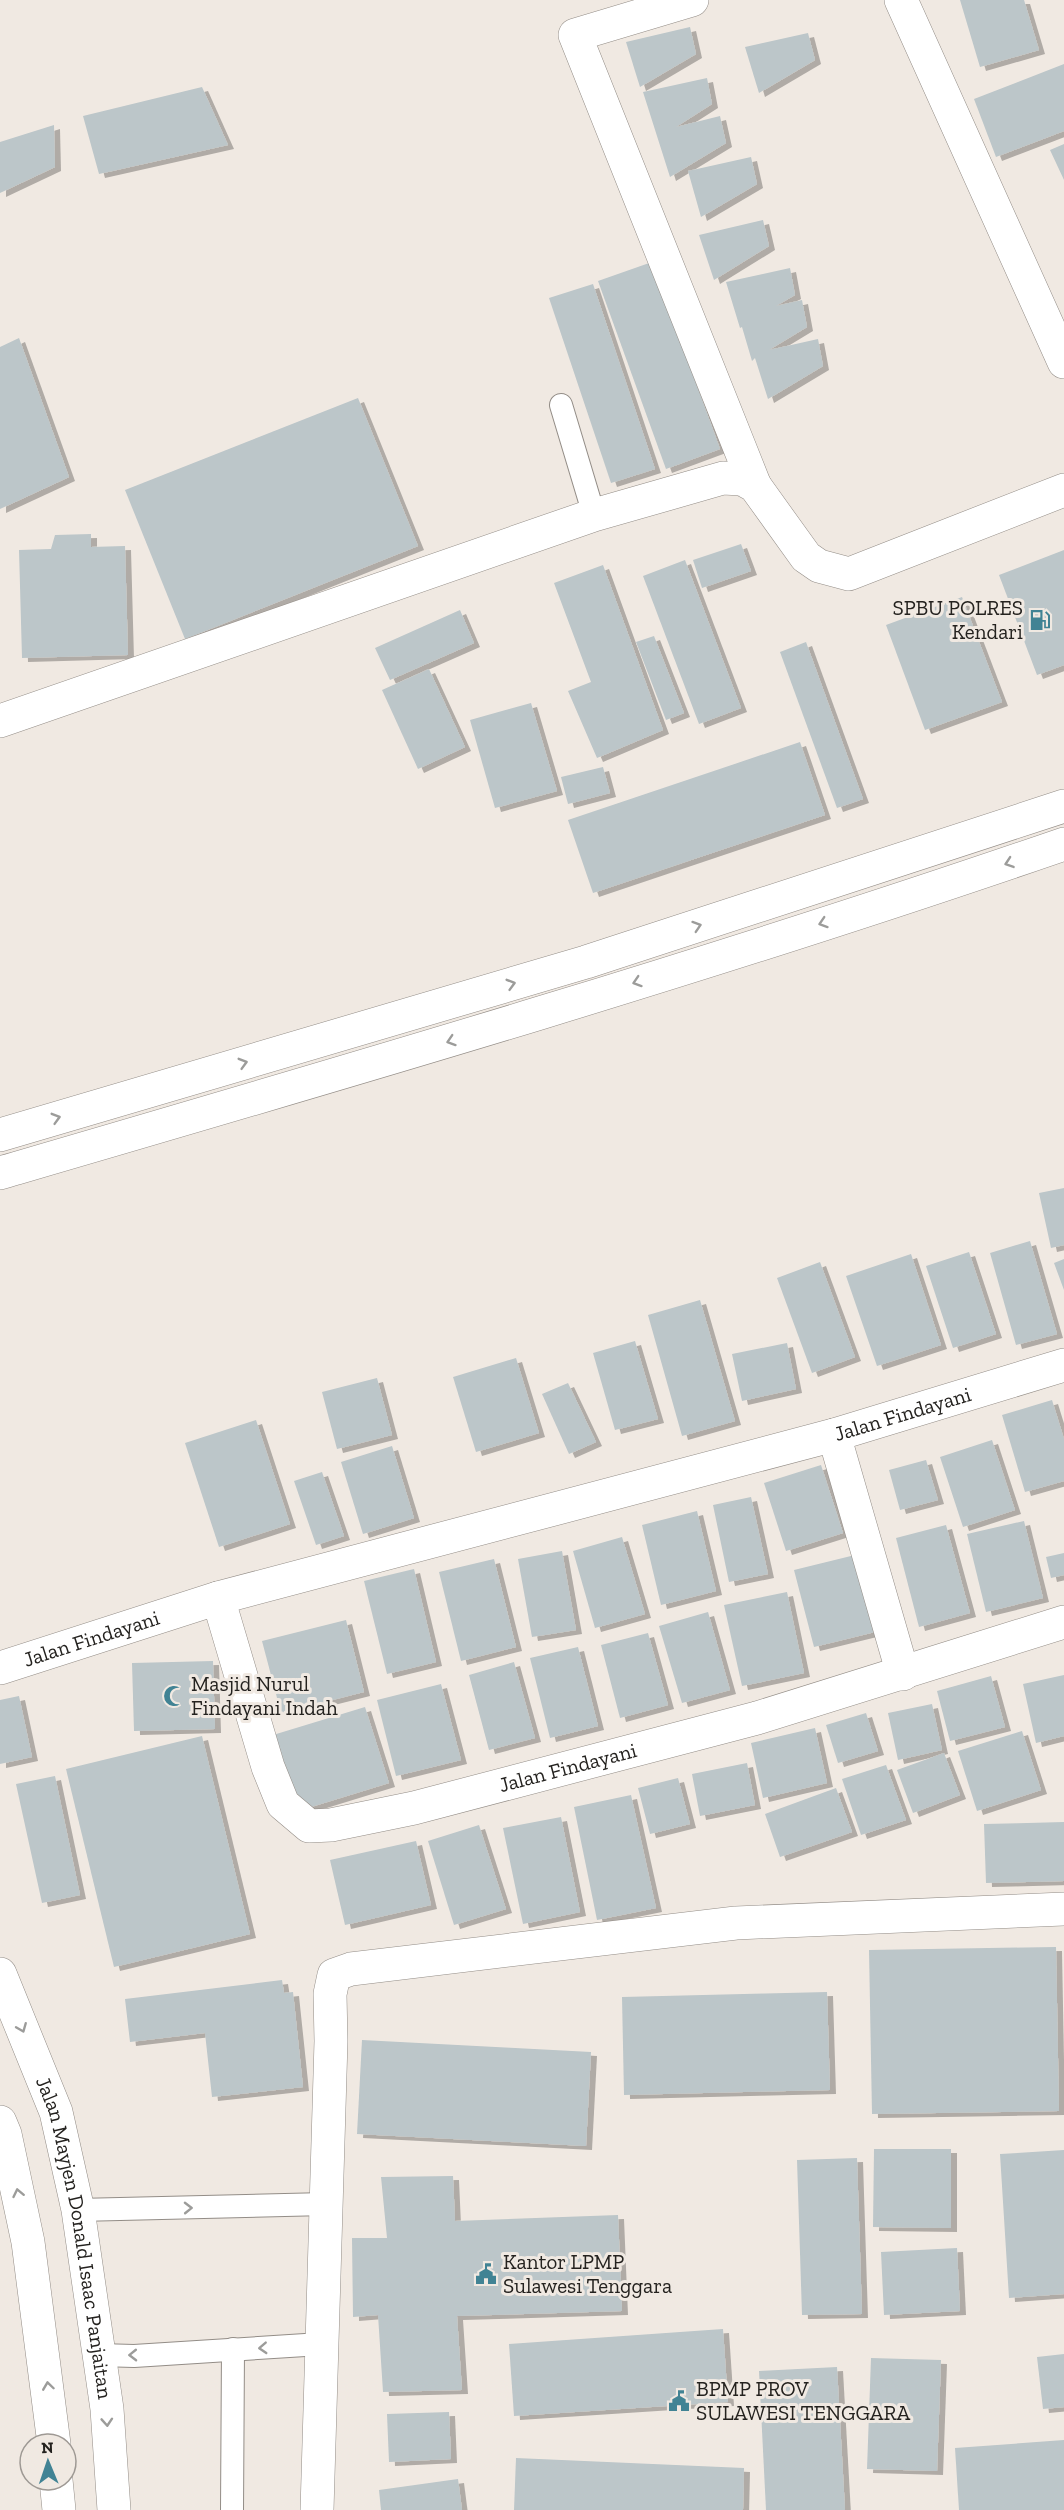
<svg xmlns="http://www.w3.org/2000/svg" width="1064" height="2510" font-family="'Zilla Slab',serif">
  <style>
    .building { fill: #bcc6c9; filter: url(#shadow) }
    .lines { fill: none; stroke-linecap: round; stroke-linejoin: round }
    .service-casing { stroke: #938d87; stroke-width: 24 }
    .minor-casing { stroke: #938d87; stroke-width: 34 }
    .trunk-casing { stroke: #938d87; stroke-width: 34 }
    .service { stroke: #fff; stroke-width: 22 }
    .minor { stroke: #fff; stroke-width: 33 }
    .trunk { stroke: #fff; stroke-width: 33 }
    .oneway { stroke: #9c9c9a }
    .labels { text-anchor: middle; stroke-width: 6; stroke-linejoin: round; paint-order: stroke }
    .poi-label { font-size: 21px; fill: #24221f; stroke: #f0e9e2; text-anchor: start }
    .street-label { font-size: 21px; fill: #24221f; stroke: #f0e9e2 }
  </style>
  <defs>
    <filter id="shadow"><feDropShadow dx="6" dy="4" stdDeviation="0" flood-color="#0004"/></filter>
  </defs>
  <rect width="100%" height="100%" fill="#f0e9e2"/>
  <g class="building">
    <polygon points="960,0 1024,0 1039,50 980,67"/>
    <polygon points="690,27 696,54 640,87 626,42"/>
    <polygon points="808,33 815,60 759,93 745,47"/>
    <polygon points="1064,64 1064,131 996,157 974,99"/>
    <polygon points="707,78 712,104 676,127 720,116 726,143 670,177 643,92"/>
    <polygon points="202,87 228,145 99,174 83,116"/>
    <polygon points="54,125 55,167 0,193 0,142"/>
    <polygon points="1064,144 1064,180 1050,150"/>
    <polygon points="751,157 757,184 701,217 688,171"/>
    <polygon points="763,220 769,246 714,280 699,235"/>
    <polygon points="652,262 720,449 666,469 598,281"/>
    <polygon points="790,268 795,295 776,306 802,300 807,327 769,350 818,339 823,366 768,399 755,358 752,361 742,327 740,328 726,282"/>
    <polygon points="593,284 655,469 611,483 549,298"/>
    <polygon points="19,338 69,477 0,509 0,347"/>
    <polygon points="358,398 418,546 185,639 125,490"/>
    <polygon points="91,534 91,547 125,546 128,655 22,658 19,550 51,549 55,535"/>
    <polygon points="741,544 751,571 702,588 693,560"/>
    <polygon points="1064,550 1064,665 1037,675 999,575"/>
    <polygon points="685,560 741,708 699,724 643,576"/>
    <polygon points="603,565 663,730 597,758 568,691 591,682 554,583"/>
    <polygon points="962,597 1002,702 925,730 886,625"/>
    <polygon points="460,610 474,643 390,680 375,648"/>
    <polygon points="654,636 684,713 666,720 636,642"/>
    <polygon points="806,642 863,799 837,808 780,652"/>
    <polygon points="429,669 465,747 418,769 382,690"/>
    <polygon points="531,703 557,791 495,808 470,720"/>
    <polygon points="800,742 825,815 593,893 568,820"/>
    <polygon points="603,767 610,793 568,804 561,777"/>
    <polygon points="1064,1188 1064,1245 1051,1248 1039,1193"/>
    <polygon points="1030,1241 1057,1334 1016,1345 990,1253"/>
    <polygon points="969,1252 996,1334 953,1348 926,1266"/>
    <polygon points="911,1254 941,1345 877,1366 846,1276"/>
    <polygon points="1064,1259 1064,1290 1054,1263"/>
    <polygon points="820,1262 855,1357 812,1373 777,1278"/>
    <polygon points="700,1300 735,1421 682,1436 648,1315"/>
    <polygon points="635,1341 658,1419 615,1430 593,1353"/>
    <polygon points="787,1343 796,1389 742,1401 732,1354"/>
    <polygon points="516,1358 539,1433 476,1452 453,1377"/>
    <polygon points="377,1378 392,1435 337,1449 322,1392"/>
    <polygon points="568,1383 596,1442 569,1454 542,1394"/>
    <polygon points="1052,1400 1064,1439 1064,1481 1025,1492 1002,1415"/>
    <polygon points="256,1420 290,1524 219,1547 185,1443"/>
    <polygon points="992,1440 1015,1510 963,1527 940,1457"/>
    <polygon points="392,1446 414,1518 363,1534 341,1462"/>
    <polygon points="926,1460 938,1500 900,1510 889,1470"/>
    <polygon points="821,1465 843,1533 786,1551 764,1483"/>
    <polygon points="322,1472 344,1536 316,1545 294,1481"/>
    <polygon points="751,1497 768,1574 729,1582 713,1505"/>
    <polygon points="697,1511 716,1591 661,1605 642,1525"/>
    <polygon points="1024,1521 1043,1598 986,1612 967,1534"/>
    <polygon points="946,1525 970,1613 919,1627 896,1538"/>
    <polygon points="622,1537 645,1614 595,1628 573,1551"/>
    <polygon points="562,1551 576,1630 532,1637 518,1559"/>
    <polygon points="1064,1553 1064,1575 1051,1578 1046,1557"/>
    <polygon points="855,1555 875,1632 814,1647 794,1570"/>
    <polygon points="494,1559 516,1647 461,1661 439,1572"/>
    <polygon points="414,1569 436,1662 387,1674 364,1581"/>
    <polygon points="787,1592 804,1673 742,1686 724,1605"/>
    <polygon points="708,1612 730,1690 682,1703 659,1626"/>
    <polygon points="346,1620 364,1692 281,1713 262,1641"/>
    <polygon points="648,1633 668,1705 620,1718 601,1645"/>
    <polygon points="578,1647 598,1726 550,1738 530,1658"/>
    <polygon points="213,1661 215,1729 134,1731 132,1663"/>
    <polygon points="514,1662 535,1738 489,1750 469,1675"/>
    <polygon points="1064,1675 1064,1736 1036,1743 1023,1684"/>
    <polygon points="991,1676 1005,1727 950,1741 937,1691"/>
    <polygon points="441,1684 461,1760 396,1776 377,1700"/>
    <polygon points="19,1696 32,1757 0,1764 0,1700"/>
    <polygon points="932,1704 942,1750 898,1760 888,1713"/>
    <polygon points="365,1707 389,1783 298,1811 273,1735"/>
    <polygon points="866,1713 878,1751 838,1763 826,1725"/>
    <polygon points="815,1728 827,1783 763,1798 751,1743"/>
    <polygon points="1022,1731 1041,1790 977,1811 958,1751"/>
    <polygon points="202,1736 250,1934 114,1967 66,1769"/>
    <polygon points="944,1753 960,1795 913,1813 897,1770"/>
    <polygon points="747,1763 755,1805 700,1816 692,1774"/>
    <polygon points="886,1765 906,1820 861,1835 842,1779"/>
    <polygon points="55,1776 80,1895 42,1903 16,1784"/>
    <polygon points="678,1778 690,1824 650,1834 638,1788"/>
    <polygon points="836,1788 852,1832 780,1857 765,1814"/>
    <polygon points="631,1795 656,1908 597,1920 574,1807"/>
    <polygon points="561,1817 580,1912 523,1924 503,1828"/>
    <polygon points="1064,1822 1064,1881 986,1883 984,1824"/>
    <polygon points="479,1825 506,1909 454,1925 428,1841"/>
    <polygon points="416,1841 431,1905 345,1925 330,1860"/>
    <polygon points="1056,1947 1059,2111 872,2114 869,1950"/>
    <polygon points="282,1980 284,1993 293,1992 303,2087 212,2097 205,2033 130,2042 125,1999"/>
    <polygon points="827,1992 830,2090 624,2095 622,1997"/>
    <polygon points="362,2040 591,2052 586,2146 357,2134"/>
    <polygon points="874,2149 951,2149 951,2228 873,2227"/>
    <polygon points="1064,2150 1064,2294 1009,2298 1000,2154"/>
    <polygon points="857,2158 862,2314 802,2315 797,2160"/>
    <polygon points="453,2176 455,2221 618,2215 622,2311 457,2316 462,2390 383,2392 378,2315 353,2317 352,2238 387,2238 381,2177"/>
    <polygon points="957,2248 960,2311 884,2315 881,2252"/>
    <polygon points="723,2329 728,2402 514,2416 509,2344"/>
    <polygon points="1064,2354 1064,2407 1043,2409 1037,2357"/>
    <polygon points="871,2358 941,2360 937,2471 867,2469"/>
    <polygon points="837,2367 845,2510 766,2510 759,2371"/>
    <polygon points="449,2412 451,2459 389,2462 387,2414"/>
    <polygon points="1064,2440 1064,2510 959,2510 955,2448"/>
    <polygon points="516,2458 744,2468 743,2510 514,2510"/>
    <polygon points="458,2479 462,2510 381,2510 379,2490"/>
  </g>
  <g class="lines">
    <defs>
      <g id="service">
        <polyline points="561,405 594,515"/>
        <polyline points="78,2210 326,2204"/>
        <polyline points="99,2355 134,2356 321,2344"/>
        <polyline points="232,2510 233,2349"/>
      </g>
      <g id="minor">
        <polyline points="692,0 575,35 755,486"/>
        <polyline points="901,0 1064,362"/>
        <polyline points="0,721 594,515 723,478 742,479 755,486 806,557 819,566 849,574 1064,490"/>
        <polyline points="0,1135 586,962 1064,806"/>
        <path d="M0,1173c356,-104 713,-208 1064,-329"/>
        <polyline points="834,1435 903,1674"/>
        <path id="s1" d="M218,1598l50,169 15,37 26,22 22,-1 83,-17 343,-90 307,-96"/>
        <path id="s2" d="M0,1668l218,-70 616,-163 230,-70"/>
        <polyline points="317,2510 331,2041 330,1994 334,1975 351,1969 736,1923 1064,1909"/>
      </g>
      <g id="trunk">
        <path id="s3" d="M0,1974l56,138 22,98 29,199 7,101"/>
        <polyline points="0,2122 5,2134 28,2242 54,2444"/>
        <polyline points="56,2480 59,2510"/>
      </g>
    </defs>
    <use href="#service" class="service-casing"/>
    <use href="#minor" class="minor-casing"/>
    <use href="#trunk" class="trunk-casing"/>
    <use href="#service" class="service"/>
    <use href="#minor" class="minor"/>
    <use href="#trunk" class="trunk"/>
  </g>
  <defs><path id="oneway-chevron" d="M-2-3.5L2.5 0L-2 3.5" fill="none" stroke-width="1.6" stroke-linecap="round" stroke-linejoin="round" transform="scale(1.5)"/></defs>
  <g class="oneway">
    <use href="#oneway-chevron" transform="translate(1009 863) rotate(161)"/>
    <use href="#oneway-chevron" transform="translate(823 923) rotate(162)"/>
    <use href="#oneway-chevron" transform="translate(697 926) rotate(-18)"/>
    <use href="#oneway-chevron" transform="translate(637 982) rotate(162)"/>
    <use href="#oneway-chevron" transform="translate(511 984) rotate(-16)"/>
    <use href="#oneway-chevron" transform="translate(451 1041) rotate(162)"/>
    <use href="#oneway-chevron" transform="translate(243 1063) rotate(-16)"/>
    <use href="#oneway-chevron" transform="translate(56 1118) rotate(-16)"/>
    <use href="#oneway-chevron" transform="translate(22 2028) rotate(68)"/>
    <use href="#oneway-chevron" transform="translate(18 2193) rotate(-102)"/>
    <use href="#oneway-chevron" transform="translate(188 2208) rotate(-1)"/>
    <use href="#oneway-chevron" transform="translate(263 2348) rotate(177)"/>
    <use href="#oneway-chevron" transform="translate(133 2355) rotate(179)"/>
    <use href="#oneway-chevron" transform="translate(48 2386) rotate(-98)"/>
    <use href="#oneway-chevron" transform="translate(107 2422) rotate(86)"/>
  </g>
  <defs>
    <symbol id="fuel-bare" viewBox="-9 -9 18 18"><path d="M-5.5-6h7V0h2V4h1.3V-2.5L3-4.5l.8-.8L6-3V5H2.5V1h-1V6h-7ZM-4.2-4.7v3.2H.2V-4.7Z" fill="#418394" stroke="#f0e9e2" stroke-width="2.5" paint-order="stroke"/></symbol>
    <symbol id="mosque-bare" viewBox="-9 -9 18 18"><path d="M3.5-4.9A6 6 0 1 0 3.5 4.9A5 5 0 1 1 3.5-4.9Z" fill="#418394" stroke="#f0e9e2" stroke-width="2.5" paint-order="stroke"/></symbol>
    <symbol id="civic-bare" viewBox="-9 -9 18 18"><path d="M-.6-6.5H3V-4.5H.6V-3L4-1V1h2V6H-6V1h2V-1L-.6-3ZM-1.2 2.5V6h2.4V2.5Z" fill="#418394" stroke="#f0e9e2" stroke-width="2.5" paint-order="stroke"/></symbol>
  </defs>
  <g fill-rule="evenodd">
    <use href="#fuel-bare" x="1025" y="605" width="30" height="30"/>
    <use href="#mosque-bare" x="159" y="1681" width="30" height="30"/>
    <use href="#civic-bare" x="471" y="2259" width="30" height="30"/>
    <use href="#civic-bare" x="664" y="2386" width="30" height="30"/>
  </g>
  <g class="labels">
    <g class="poi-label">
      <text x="1023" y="615" text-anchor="end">SPBU POLRES<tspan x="1023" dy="24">Kendari</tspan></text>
      <text x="191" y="1691">Masjid Nurul<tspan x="191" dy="24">Findayani Indah</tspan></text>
      <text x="503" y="2269">Kantor LPMP<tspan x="503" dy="24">Sulawesi Tenggara</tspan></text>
      <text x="696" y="2396">BPMP PROV<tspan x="696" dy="24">SULAWESI TENGGARA</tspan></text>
    </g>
    <g class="street-label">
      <text dy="7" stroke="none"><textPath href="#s2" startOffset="938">Jalan Findayani</textPath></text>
      <text dy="7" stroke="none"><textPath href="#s2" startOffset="96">Jalan Findayani</textPath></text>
      <text dy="7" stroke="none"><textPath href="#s1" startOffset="516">Jalan Findayani</textPath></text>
      <text dy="7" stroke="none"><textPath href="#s3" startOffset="276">Jalan Mayjen Donald Isaac Panjaitan</textPath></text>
    </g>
  </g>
  <g transform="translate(48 2462) rotate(358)"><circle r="28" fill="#f0e9e2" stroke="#9e9994" stroke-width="1.5"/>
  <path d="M0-4.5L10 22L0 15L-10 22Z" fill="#418394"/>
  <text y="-9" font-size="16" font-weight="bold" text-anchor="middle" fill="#24221f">N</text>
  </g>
</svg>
